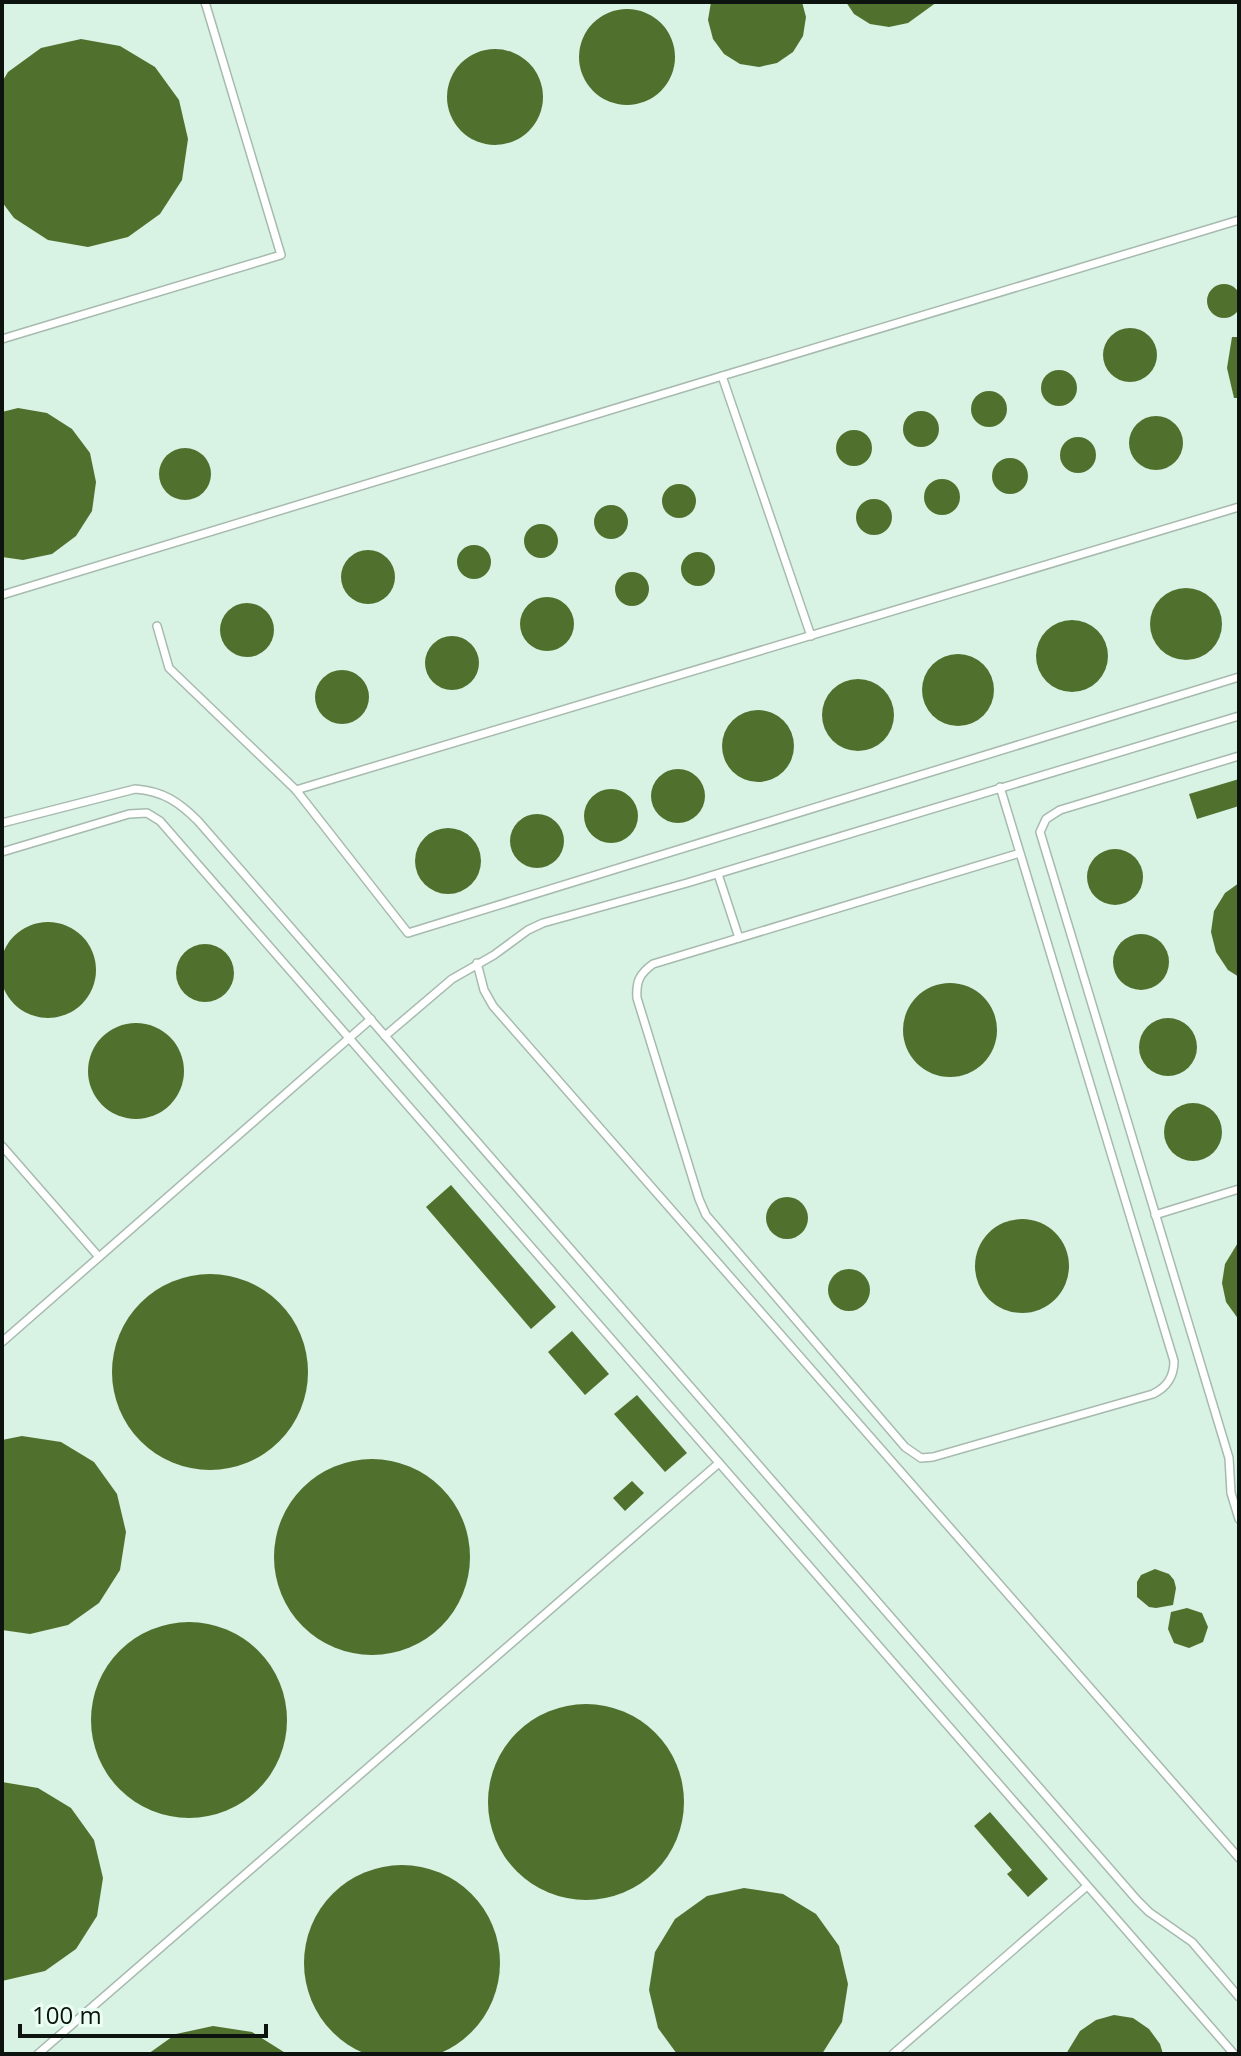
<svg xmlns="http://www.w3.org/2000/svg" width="1241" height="2056" font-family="'Open Sans',sans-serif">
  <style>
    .built { fill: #d8f2e3 }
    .building { fill: #50712e }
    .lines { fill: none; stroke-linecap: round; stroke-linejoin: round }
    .service-casing { stroke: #a7baaf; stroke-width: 10 }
    .service { stroke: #fff; stroke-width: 7 }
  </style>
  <rect width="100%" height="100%" fill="#eafef2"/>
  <rect class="built" x="2" y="2" width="1237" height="2052"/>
  <g class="building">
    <polygon points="711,2 802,2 806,17 803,36 793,52 777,63 759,67 740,64 724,54 713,39 708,20"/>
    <polygon points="846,2 937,2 908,23 889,27 870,24 854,14"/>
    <circle cx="627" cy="57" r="48"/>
    <polygon points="81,39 120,46 155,67 179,100 188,139 182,180 160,214 128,237 88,247 48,240 14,218 2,202 2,82 8,72 41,48"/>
    <circle cx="495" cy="97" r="48"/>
    <circle cx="1224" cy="301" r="17"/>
    <circle cx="1130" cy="355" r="27"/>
    <polygon points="1232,337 1239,337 1239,398 1234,398 1227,368"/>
    <circle cx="1059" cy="388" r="18"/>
    <circle cx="989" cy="409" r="18"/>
    <polygon points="18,408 47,413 72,429 90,453 96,482 92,511 76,536 52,554 23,560 2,557 2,412"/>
    <circle cx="921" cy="429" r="18"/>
    <circle cx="1156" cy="443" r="27"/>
    <circle cx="854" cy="448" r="18"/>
    <circle cx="1078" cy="455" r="18"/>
    <circle cx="185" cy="474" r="26"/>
    <circle cx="1010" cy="476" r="18"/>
    <circle cx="942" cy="497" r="18"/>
    <circle cx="679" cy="501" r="17"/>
    <circle cx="874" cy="517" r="18"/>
    <circle cx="611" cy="522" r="17"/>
    <circle cx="541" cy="541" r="17"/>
    <circle cx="474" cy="562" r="17"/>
    <circle cx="368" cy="577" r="27"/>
    <circle cx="698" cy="569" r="17"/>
    <circle cx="632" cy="589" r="17"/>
    <circle cx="1186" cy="624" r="36"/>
    <circle cx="547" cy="624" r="27"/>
    <circle cx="247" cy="630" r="27"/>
    <circle cx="1072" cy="656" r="36"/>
    <circle cx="452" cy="663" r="27"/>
    <circle cx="958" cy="690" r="36"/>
    <circle cx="342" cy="697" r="27"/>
    <circle cx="858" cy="715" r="36"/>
    <circle cx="758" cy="746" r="36"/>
    <circle cx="678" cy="796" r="27"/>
    <polygon points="1239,779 1239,806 1197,819 1189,794"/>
    <circle cx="611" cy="816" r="27"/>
    <circle cx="537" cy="841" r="27"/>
    <circle cx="448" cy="861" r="33"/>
    <circle cx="1115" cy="877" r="28"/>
    <polygon points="1239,883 1239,977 1228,970 1216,952 1211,932 1214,911 1225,893"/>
    <circle cx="48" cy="970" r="48"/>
    <circle cx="1141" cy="962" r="28"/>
    <circle cx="205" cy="973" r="29"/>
    <circle cx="950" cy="1030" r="47"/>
    <circle cx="1168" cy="1047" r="29"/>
    <circle cx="136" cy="1071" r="48"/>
    <circle cx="1193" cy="1132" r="29"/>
    <polygon points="451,1185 556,1307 531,1329 426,1207"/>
    <circle cx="787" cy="1218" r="21"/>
    <circle cx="1022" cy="1266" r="47"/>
    <polygon points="1239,1241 1239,1320 1226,1302 1222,1283 1225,1264"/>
    <circle cx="849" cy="1290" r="21"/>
    <circle cx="210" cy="1372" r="98"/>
    <polygon points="572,1331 609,1374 585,1395 548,1352"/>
    <polygon points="637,1395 687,1453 665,1472 614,1414"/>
    <polygon points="22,1436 61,1442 94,1462 117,1494 126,1532 120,1570 99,1603 68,1625 30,1634 2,1630 2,1440"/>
    <circle cx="372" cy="1557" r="98"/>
    <polygon points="632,1481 644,1493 625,1511 613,1498"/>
    <polygon points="1155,1569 1169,1574 1174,1580 1176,1588 1173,1605 1156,1608 1149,1607 1137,1597 1137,1582 1141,1575"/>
    <polygon points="1187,1608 1202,1613 1208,1627 1203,1642 1189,1648 1174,1643 1168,1629 1171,1612"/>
    <circle cx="189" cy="1720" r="98"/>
    <circle cx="586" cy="1802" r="98"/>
    <polygon points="2,1782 38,1788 71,1808 94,1840 103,1878 97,1916 76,1949 45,1971 2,1981"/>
    <polygon points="990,1812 1048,1879 1028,1897 1007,1874 1012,1870 974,1826"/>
    <circle cx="402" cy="1963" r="98"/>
    <polygon points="744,1888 783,1894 816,1914 839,1946 848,1984 842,2022 822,2054 677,2054 658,2028 649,1990 655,1952 675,1919 707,1896"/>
    <polygon points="1114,2015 1133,2018 1149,2029 1160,2044 1163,2054 1066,2054 1080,2031 1096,2020"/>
    <polygon points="213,2026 252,2032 287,2054 148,2054 176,2034"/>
  </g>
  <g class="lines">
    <defs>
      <g id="service">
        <polyline points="2,339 281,255 205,2"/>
        <polyline points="2,595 722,376"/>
        <polyline points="157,626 169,668 296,790 408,933 1239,677"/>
        <polyline points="811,636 722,376 1239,220"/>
        <polyline points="1239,756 1060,810 1046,819 1040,832 1229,1458 1231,1493 1239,1519"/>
        <path d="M1000,787l174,574c0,16 -7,26 -21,33l-220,63 -12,1 -16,-11 -199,-232 -7,-16 -62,-201c-1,-16 2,-24 16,-34l367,-111"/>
        <polyline points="296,790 1239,507"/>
        <path d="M2,823l133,-34c28,2 44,13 63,32l939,1079 12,12 43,30 47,55"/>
        <polyline points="2,852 129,814 147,813 160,821 1234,2054"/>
        <polyline points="718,874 739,938"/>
        <polyline points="477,963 484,990 493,1006 1239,1858"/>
        <polyline points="385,1036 452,979 494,955 528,930 543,923 687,883 1239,716"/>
        <polyline points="2,1146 99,1257"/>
        <polyline points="1155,1215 1239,1189"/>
        <polyline points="2,1342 371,1019"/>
        <polyline points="38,2054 719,1463"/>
        <polyline points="893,2054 1087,1886"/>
      </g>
    </defs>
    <use href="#service" class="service-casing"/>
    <use href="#service" class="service"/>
  </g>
  <rect width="1241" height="2056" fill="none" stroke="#0d1410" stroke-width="8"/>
  <path d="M20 2024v12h246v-12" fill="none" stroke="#0d1410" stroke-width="4"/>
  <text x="32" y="2024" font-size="24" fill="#0d1410" stroke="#eafef2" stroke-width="6" paint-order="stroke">100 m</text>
</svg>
